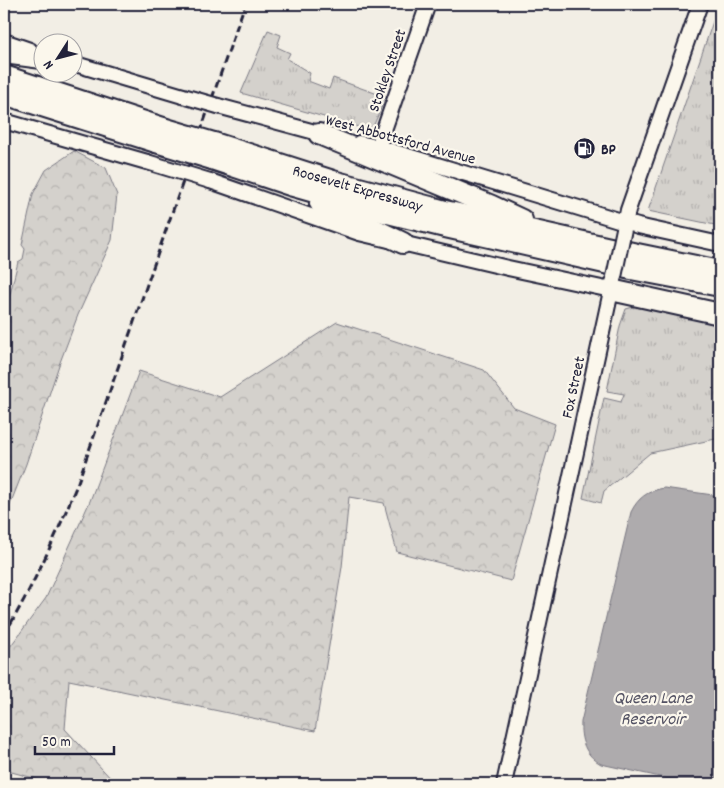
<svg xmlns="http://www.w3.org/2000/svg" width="724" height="788" font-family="Dekko,sans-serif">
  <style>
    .grass { fill: url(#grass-tufts); stroke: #7b7a84 }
    .forest { fill: url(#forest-crowns); stroke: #7b7a84 }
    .water { fill: #aeabad; stroke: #76747f }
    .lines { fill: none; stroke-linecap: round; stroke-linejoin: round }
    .minor-casing { stroke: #22223b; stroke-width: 18 }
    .highway-casing { stroke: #22223b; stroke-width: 24 }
    .minor { stroke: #fbf7ec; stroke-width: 14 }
    .highway { stroke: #fbf7ec; stroke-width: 20 }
    .rail { stroke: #22223b; stroke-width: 3; stroke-dasharray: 8 4; stroke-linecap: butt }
    .minor-bridge-casing { stroke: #22223b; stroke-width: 18; stroke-linecap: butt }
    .highway-bridge-casing { stroke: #22223b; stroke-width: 24; stroke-linecap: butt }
    .minor-bridge { stroke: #fbf7ec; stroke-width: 14 }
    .highway-bridge { stroke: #fbf7ec; stroke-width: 20 }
    .labels { text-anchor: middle; stroke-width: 4.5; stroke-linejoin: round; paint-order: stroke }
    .street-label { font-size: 16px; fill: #22223b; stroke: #fbf7ec }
    .poi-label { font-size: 16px; font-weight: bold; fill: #22223b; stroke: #fbf7ec; text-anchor: start }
    .water-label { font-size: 18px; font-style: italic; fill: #535263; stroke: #fbf7ec }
  </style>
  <defs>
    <pattern id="grass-tufts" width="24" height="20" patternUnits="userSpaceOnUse" patternTransform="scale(1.25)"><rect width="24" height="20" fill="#d4d1cc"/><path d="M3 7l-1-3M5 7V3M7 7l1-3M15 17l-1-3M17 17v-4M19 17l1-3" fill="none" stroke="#b6b3b0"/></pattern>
    <pattern id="forest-crowns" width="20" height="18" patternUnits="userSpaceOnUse" patternTransform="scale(1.25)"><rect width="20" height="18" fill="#d4d1cc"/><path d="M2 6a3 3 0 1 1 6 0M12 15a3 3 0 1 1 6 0" fill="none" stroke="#b6b3b0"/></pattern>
  </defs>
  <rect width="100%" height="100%" fill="#f2eee5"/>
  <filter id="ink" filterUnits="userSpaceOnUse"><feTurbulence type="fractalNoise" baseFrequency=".02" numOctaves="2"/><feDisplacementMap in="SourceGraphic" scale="10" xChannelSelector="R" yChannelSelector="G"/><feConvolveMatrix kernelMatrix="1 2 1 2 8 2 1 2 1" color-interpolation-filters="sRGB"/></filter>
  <g filter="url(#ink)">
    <g class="grass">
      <polygon points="719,4 720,4 720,226 648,211"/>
      <polygon points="268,30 281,35 277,47 290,53 287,59 310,73 308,81 329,89 333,78 386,97 372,129 369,130 241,93"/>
      <polygon points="641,305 720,320 720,438 650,453 604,491 601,503 583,498 604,398 621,402 624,394 607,391 620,326 626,309"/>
    </g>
    <g class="forest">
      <polygon points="74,151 106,168 117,195 112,240 78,315 59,365 26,464 4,520 4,318 18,262 23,259 25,249 22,245 33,194 46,170"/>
      <polygon points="337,322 484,370 514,408 555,424 511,581 397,552 384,503 349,497 342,567 315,731 69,680 65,729 116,784 56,784 4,770 4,655 46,598 90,501 139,371 220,397"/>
    </g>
    <path class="water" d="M664,488l56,8v288h-28l-91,-20c-16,-9 -21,-24 -20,-42l50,-210c7,-14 16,-21 33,-24z"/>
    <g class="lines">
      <defs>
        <g id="minor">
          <polyline points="4,41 30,50"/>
          <polyline points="72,63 183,96"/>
          <polyline points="218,106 326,135"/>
          <polyline points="4,121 147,162"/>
          <polyline points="359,143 378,147 638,226 720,244"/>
          <polyline points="378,147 428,4"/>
          <polyline points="210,181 359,233 508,268 611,290"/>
          <polyline points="624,229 628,210 700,4"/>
          <polyline points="504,784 613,282"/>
        </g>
        <g id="highway">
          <polyline points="4,53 42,58"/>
          <polyline points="4,76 163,128"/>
          <polyline points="4,94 156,142"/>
          <polyline points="319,134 492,206 522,220"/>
          <polyline points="214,143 333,181 445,211 637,254 720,271"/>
          <polyline points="212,159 293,186 384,212 441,226 631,269 720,286"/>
          <polyline points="320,203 403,243"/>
          <polyline points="611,290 720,314"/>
        </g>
      </defs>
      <use href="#minor" class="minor-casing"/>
      <use href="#highway" class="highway-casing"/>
      <use href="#minor" class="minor"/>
      <use href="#highway" class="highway"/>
      <path class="rail" d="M4,635c29,-49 53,-100 74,-153l167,-478"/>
      <defs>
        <g id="minor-bridge">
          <polyline points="183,96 218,106"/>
          <polyline points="147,162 210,181"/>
          <polyline points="614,277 624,229"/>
        </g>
        <g id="highway-bridge">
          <polyline points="163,128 214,143"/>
          <polyline points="156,142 212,159"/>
        </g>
      </defs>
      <use href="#minor-bridge" class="minor-bridge-casing"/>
      <use href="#highway-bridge" class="highway-bridge-casing"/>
      <use href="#minor-bridge" class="minor-bridge"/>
      <use href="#highway-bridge" class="highway-bridge"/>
    </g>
  </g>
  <defs>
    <symbol id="fuel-disc" viewBox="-11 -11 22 22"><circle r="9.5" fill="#22223b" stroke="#fbf7ec"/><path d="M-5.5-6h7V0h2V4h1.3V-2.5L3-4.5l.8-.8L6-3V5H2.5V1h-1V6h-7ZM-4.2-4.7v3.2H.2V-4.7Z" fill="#fff"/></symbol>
  </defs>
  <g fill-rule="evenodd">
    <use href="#fuel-disc" x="572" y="136" width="25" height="25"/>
  </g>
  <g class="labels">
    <g class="street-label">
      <text transform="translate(386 70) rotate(-71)" y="6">Stokley Street</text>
      <text transform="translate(401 138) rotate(15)" y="6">West Abbottsford Avenue</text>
      <text transform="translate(358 187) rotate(16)" y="6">Roosevelt Expressway</text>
      <text transform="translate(572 387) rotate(-78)" y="6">Fox Street</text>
    </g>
    <g class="poi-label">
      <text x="601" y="154">BP</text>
    </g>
    <g class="water-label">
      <text x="653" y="703">Queen Lane<tspan x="653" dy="21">Reservoir</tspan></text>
    </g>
  </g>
  <rect width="724" height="788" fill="none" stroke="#fbf7ec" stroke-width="20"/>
  <rect x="10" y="10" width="704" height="768" fill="none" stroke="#22223b" stroke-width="2" filter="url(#ink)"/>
  <g transform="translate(58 58) rotate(234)"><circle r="24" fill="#fbf7ec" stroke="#a4a2a5"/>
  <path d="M0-4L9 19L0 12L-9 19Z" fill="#22223b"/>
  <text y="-8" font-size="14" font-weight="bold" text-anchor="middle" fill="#22223b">N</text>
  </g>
  <path d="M35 746v8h79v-8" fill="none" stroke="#22223b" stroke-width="2.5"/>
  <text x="42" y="746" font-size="15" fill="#22223b" stroke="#fbf7ec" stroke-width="4" paint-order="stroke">50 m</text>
</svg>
